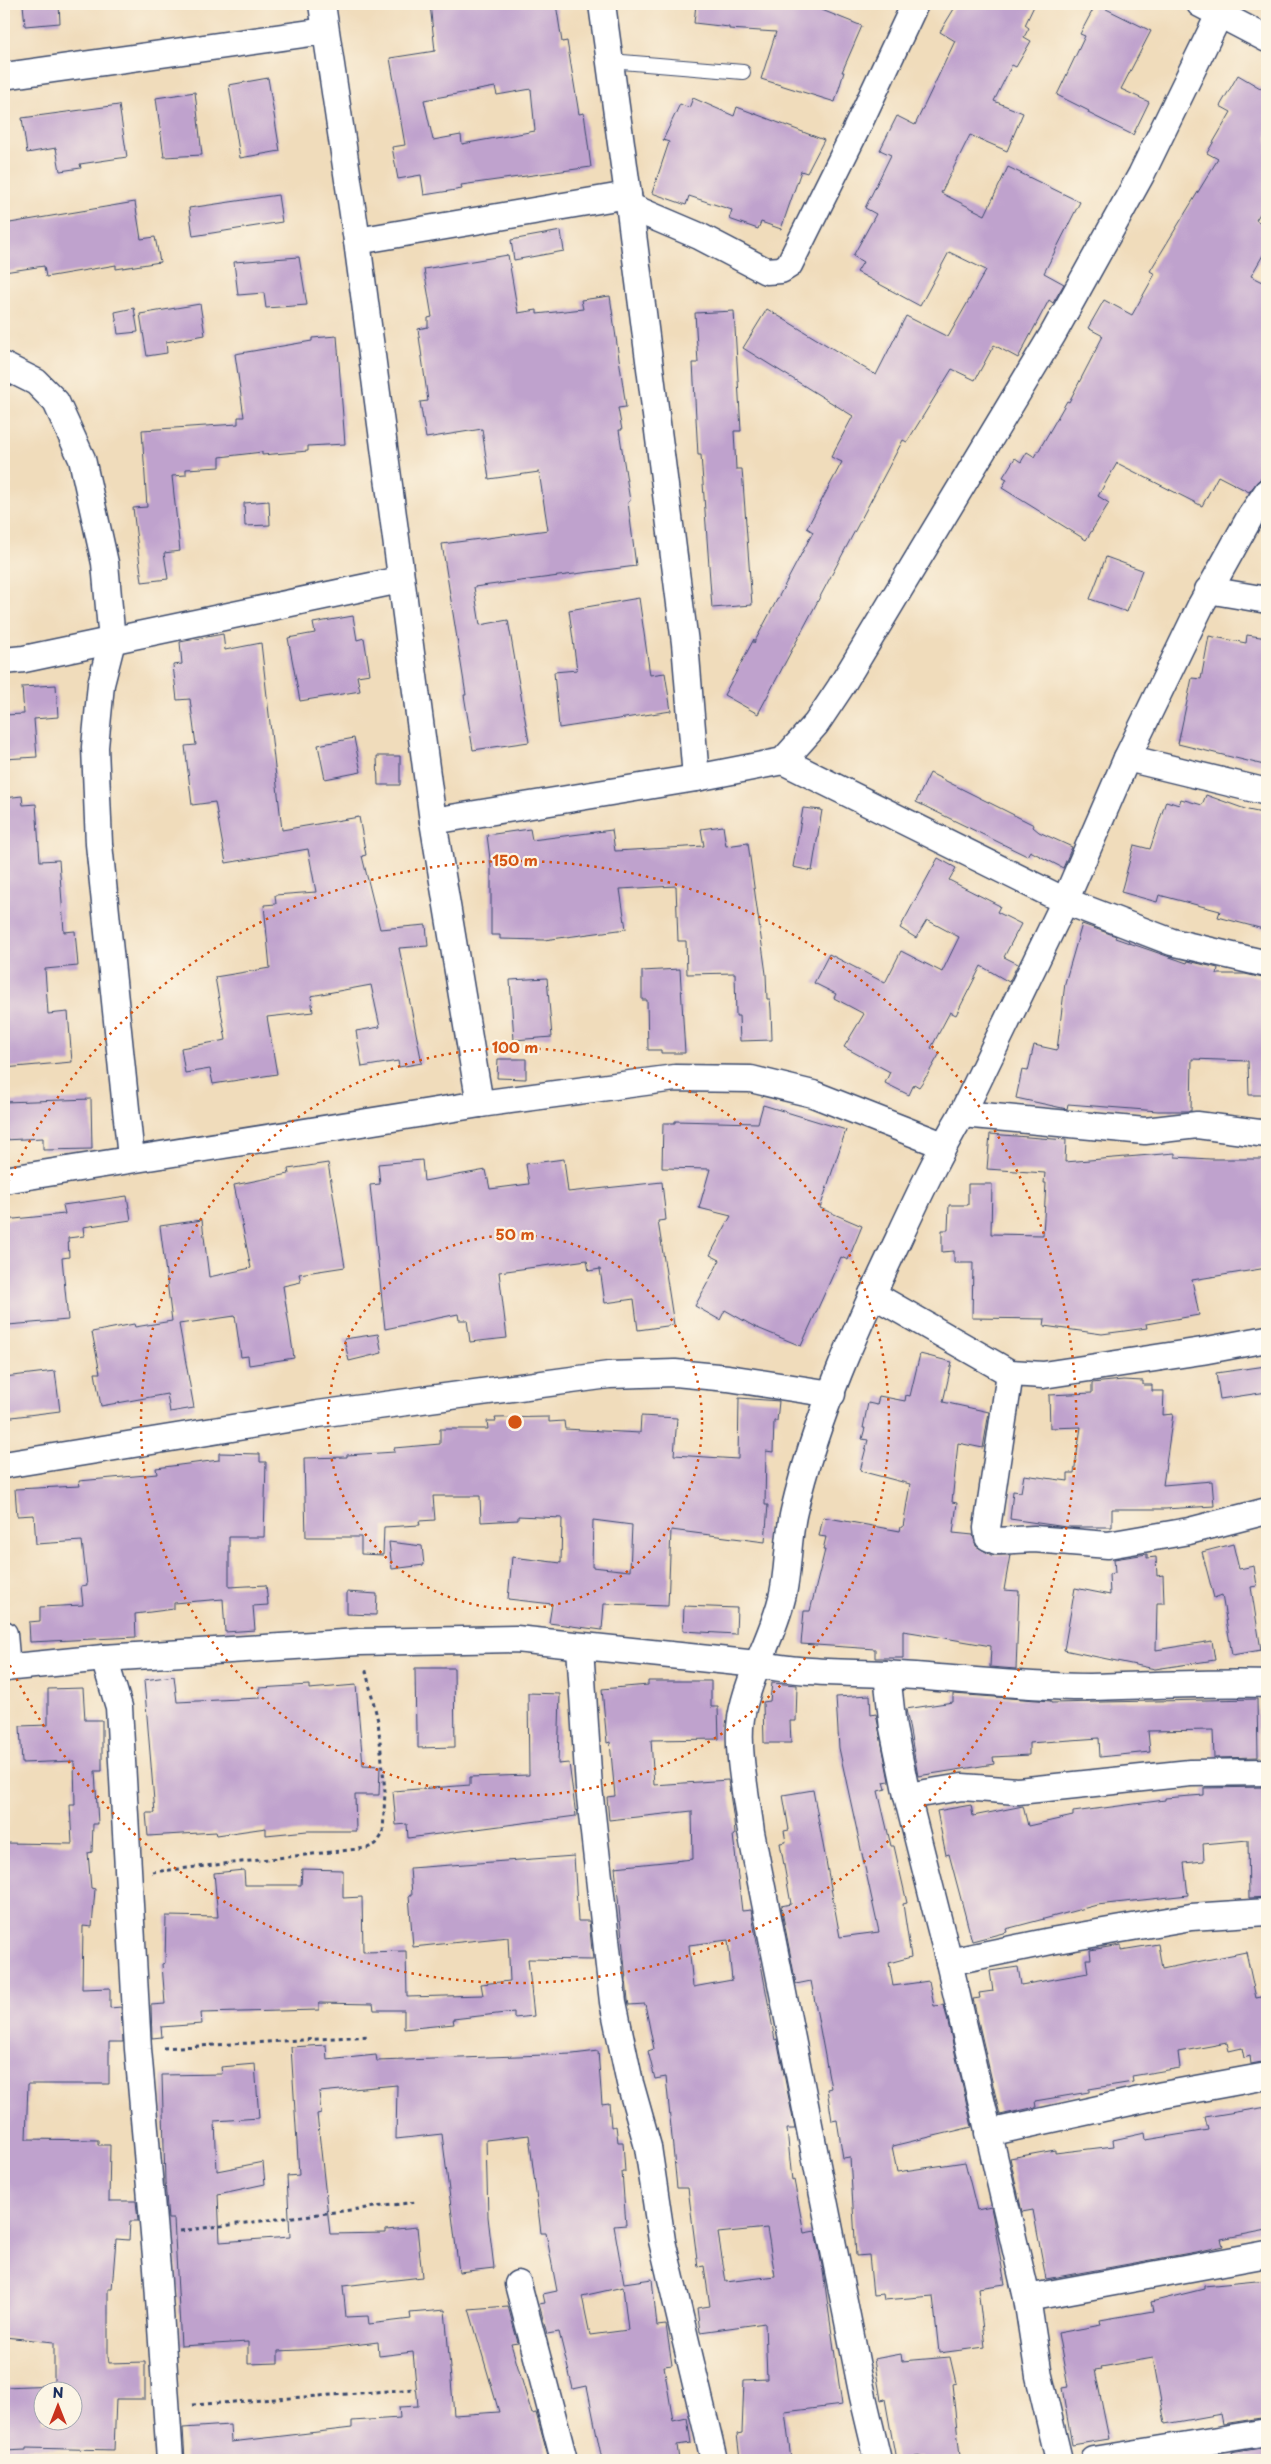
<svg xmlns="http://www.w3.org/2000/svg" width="1271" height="2464" font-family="'Playpen Sans',sans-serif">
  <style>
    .building { fill: #bfa2cd; fill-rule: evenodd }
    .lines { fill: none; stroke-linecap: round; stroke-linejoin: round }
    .service-casing { stroke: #3b496c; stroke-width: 16 }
    .minor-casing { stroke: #3b496c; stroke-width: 29 }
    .path { stroke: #3b496c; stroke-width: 3; stroke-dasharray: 4 4; stroke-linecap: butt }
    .service { stroke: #fff; stroke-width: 14 }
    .minor { stroke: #fff; stroke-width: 26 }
    .ring { fill: none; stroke: #d45514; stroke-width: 2.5; stroke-dasharray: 2.5 5 }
    .centre { fill: #d45514; stroke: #fcf5e5; stroke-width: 2.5 }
    .ring-label { font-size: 15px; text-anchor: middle; font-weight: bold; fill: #d45514; stroke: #fcf5e5; stroke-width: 4.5; stroke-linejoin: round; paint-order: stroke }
  </style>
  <rect width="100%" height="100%" fill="#fcf5e5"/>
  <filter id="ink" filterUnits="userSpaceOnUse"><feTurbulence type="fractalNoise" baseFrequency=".02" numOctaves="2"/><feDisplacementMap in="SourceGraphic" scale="10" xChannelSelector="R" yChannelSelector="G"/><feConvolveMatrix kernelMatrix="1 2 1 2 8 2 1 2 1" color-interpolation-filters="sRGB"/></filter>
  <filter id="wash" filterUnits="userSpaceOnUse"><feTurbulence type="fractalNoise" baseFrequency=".0096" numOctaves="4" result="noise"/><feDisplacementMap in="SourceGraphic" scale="20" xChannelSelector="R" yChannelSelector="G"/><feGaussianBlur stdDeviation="1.12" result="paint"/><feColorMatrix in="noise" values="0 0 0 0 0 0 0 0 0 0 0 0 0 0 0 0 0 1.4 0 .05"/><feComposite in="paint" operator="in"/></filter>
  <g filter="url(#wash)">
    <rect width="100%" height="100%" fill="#f0dcbb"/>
    <g id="blocks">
      <g class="building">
        <polygon points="23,4 59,4 60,23 25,26"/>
        <path d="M430,4h126l6,38 5,-1 12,73 5,-1 7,54 -130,18 1,4 -38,6 -3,-20 -23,4 -6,-32 13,-2 -15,-87 45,-7zM495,87l2,8 34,-6 4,42 -73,13 -1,-9 -28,5 -9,-40z"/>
        <polygon points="696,4 807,4 862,26 842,72 844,72 835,102 761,79 776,32 729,29 729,27 694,23"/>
        <polygon points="957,4 1035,4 1025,25 1029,28 1024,37 1031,41 1016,67 1012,65 994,101 1023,113 1007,151 970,135 941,193 985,215 1008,167 1080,202 1044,273 1064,284 1053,303 1049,300 1018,358 994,345 975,380 952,369 907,442 903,440 758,714 724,695 754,639 754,643 813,532 807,528 842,462 831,457 853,416 743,348 767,309 876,375 906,316 948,337 986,270 949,252 920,306 857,272 863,262 853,256 876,214 865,208 891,155 880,150 897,116 915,125 955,41 940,32"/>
        <polygon points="1096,4 1151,31 1121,89 1149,102 1133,135 1088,113 1089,111 1057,95 1085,36 1080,34"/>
        <polygon points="1238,75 1267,92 1267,202 1256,220 1267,227 1267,248 1251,276 1267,284 1267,477 1260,479 1249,492 1218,476 1202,506 1117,463 1098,496 1109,503 1086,540 1002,488 1007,479 1003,477 1015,458 1021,462 1027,452 1035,457 1067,401 1069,402 1103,336 1088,328 1104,300 1132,315 1155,274 1150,271 1218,159 1207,153 1231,112 1220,106"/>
        <polygon points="268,78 280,151 240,158 229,85"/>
        <polygon points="195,92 202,155 164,157 156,98"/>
        <polygon points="693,98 734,116 737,107 824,140 807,173 801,171 781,229 761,222 758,229 729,219 732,210 689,196 686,205 652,193 669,142 663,140 680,104 689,108"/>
        <polygon points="119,105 127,157 80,164 81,168 60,171 56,148 27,153 22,118"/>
        <polygon points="278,195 282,222 193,236 189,208"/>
        <polygon points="135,202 141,239 155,237 160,262 116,269 116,265 46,277 44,266 4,272 4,224"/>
        <polygon points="561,231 564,251 514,260 511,240"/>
        <polygon points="508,255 518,313 537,310 537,314 583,309 581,300 610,296 626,407 618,408 622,430 619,430 630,501 628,502 636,566 474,587 480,625 508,620 529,742 473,750 464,695 466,695 442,544 548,530 539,472 489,479 482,429 426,438 420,402 428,401 418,329 428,327 428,318 432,317 424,269"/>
        <polygon points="299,257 307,305 266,308 264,293 238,295 234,262"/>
        <polygon points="200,304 205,335 166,342 167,353 147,356 140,314"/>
        <polygon points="134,308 138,332 118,334 115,312"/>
        <polygon points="734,311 741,431 734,431 736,469 742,469 752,605 712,608 701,455 698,455 693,363 698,363 695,313"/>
        <polygon points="337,336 345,444 308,446 308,451 262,455 262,452 220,457 220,467 186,469 186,475 172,476 180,551 164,553 168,579 142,582 133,508 147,507 142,430 238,424 238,417 244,417 235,354 312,341 312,338"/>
        <polygon points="269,501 270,525 245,526 244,503"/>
        <polygon points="1106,557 1142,570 1127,612 1090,599"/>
        <polygon points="639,598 650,675 665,673 671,711 559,728 554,672 577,670 569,610"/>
        <polygon points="353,616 357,640 364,638 370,674 357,676 360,691 300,701 288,638 315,633 313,623"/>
        <polygon points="223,634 225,650 261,643 282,830 359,817 366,855 362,856 380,929 426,925 428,946 399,948 422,1063 399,1067 398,1061 362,1067 356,1031 380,1027 371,985 311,996 313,1012 267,1017 277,1074 213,1084 210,1069 185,1073 181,1048 226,1040 215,977 270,968 264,905 276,904 275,895 316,892 308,849 226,863 215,802 192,805 185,746 196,745 190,699 177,700 173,665 182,664 180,642"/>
        <polygon points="1247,635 1267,638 1267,750 1264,765 1178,744 1192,678 1201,679 1209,636 1246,643"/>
        <polygon points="56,685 58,717 34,719 37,757 4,759 4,715 24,714 22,687"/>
        <polygon points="354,738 361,772 325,779 318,745"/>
        <polygon points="377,756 400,756 400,785 378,785"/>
        <polygon points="930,773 1034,825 1033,827 1039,832 1072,847 1063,868 1030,851 1027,856 916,802"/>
        <polygon points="1206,795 1248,810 1267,814 1267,930 1218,917 1220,911 1159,895 1157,902 1121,892 1134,845 1150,849 1166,801 1179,805 1181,799 1202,805"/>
        <polygon points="22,796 23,805 36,804 40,861 59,860 64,932 75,931 78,966 45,969 48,1014 68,1012 72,1062 4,1068 4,798"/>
        <polygon points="803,808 822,810 812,871 793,867"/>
        <polygon points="723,826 726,846 748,843 766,974 767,999 770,999 771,1009 772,1040 740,1041 739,1016 736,1016 735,973 687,974 686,941 678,941 676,886 620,889 626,929 544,940 500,939 500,935 491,935 491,867 487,835 530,829 532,840 612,830 615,851 704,846 701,829"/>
        <polygon points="938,858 956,868 949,880 1000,906 997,912 1021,924 1004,957 1018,964 1009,982 981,966 956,1015 950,1012 931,1048 940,1053 928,1074 919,1087 914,1084 909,1095 885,1083 890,1072 844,1047 864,1014 834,998 836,994 814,983 829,954 885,983 901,951 942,972 959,937 927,920 916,938 900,928"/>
        <polygon points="1082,924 1116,936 1115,938 1187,963 1188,961 1218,968 1217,974 1245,974 1267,979 1267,1095 1249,1095 1248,1061 1192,1059 1191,1111 1158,1111 1068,1104 1067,1109 1016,1098 1022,1070 1028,1071 1034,1045 1057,1050 1065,983"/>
        <polygon points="680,969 685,1053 661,1053 661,1050 648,1050 647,1000 642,1000 642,971"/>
        <polygon points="547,978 552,1037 514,1040 510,980"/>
        <polygon points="498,1059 526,1059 526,1079 497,1078"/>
        <polygon points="91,1099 92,1149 43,1150 43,1138 4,1140 4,1102"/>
        <polygon points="763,1105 846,1130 820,1208 862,1226 848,1260 841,1257 801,1346 755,1327 725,1310 720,1320 695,1306 720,1260 710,1255 731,1216 699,1208 710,1169 662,1168 663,1123 675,1123 675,1121 758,1123"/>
        <polygon points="990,1134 1066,1140 1065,1162 1175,1153 1175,1157 1210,1159 1267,1159 1267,1268 1192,1280 1199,1315 1146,1324 1147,1328 1102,1334 1044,1326 1045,1319 972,1318 973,1263 954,1263 954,1251 942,1252 942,1230 948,1230 949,1205 968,1205 968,1184 992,1184 991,1234 1043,1235 1046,1183 1044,1183 1045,1173 987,1169"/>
        <polygon points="564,1159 568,1192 662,1182 666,1220 658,1221 674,1325 638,1330 634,1299 605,1303 600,1269 589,1271 587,1260 499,1272 507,1338 470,1342 467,1320 459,1320 458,1314 385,1329 370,1185 380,1184 378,1164 422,1160 424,1181 486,1170 490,1189 529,1184 526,1164"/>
        <polygon points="328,1163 345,1267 299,1274 301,1282 283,1286 294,1358 249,1365 248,1356 241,1357 235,1316 179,1324 194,1408 170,1412 167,1394 101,1406 95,1373 100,1373 92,1332 134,1324 135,1327 172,1321 160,1226 202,1220 209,1277 251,1268 234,1185 289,1174 288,1169"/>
        <polygon points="127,1196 131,1220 83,1227 84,1236 68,1238 69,1257 62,1258 68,1320 8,1325 4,1278 4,1220 65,1214 63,1205"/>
        <polygon points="378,1334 382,1353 349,1361 344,1339"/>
        <polygon points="920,1354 952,1362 943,1402 989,1412 983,1448 958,1443 952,1502 957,1503 953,1533 973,1535 976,1546 991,1555 1010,1555 1004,1590 1019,1591 1016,1669 990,1667 991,1646 916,1633 903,1631 903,1658 875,1658 875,1649 801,1644 804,1611 810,1611 825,1550 823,1550 826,1537 819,1536 823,1517 900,1531 901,1527 903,1527 910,1484 860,1471 868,1440 862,1439 865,1428 863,1428 868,1403 877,1405 879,1396 905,1401 906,1395 910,1396"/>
        <polygon points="1266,1366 1267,1392 1220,1399 1216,1373"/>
        <polygon points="55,1371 60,1411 4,1418 4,1377"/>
        <polygon points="1123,1380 1143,1381 1143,1385 1152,1385 1152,1391 1164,1391 1163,1415 1173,1414 1163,1485 1212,1481 1214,1506 1165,1509 1112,1509 1112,1527 1066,1527 1010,1519 1013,1491 1021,1492 1024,1475 1068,1481 1068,1473 1074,1473 1081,1427 1050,1428 1049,1395 1092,1393 1092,1383"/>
        <path d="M739,1398l40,3 -2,20h-3l-1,31 -7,-1 -1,54h3l-3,37 -94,-12 -3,76 -64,-2 -2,26 -53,-7 3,-19 -44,-5 4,-42 49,6 1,-45 -44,-2v4l-37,2 -1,-26h-47l2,24 -16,1 1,4 -36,2 -1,28 -22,-1v-17h-55l-2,-79 43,-1v-2l48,-3 -1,-4 46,-4v-15h48l-1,-8h9l-1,-3 54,-1v5l15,-1 1,8 75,4 1,-17 36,2 -3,37 64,4zM593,1520l39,5 -2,46 -38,-4z"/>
        <polygon points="219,1453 260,1454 260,1462 266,1462 264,1537 229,1537 229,1587 266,1585 268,1605 253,1606 255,1630 225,1632 223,1599 174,1603 174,1609 135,1614 136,1637 30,1642 29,1622 40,1621 40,1607 83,1605 81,1586 87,1585 82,1541 36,1544 34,1515 17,1516 15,1489 80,1486 79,1481 157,1474 156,1468 219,1460"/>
        <polygon points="389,1542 422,1546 424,1565 392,1569"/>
        <polygon points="1233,1544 1239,1569 1254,1566 1257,1586 1251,1587 1261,1650 1232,1655 1222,1595 1214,1598 1202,1552"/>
        <polygon points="1147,1554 1147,1558 1156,1557 1157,1576 1163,1575 1164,1603 1157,1603 1156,1650 1212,1641 1215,1660 1155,1669 1064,1650 1075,1588 1110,1595 1109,1574 1115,1573 1114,1559"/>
        <polygon points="347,1592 377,1594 376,1615 347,1614"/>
        <polygon points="684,1606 737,1608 736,1634 683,1631"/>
        <polygon points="415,1668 454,1668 455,1747 418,1748 418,1733 416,1733"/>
        <polygon points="174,1676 177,1702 260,1698 259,1688 309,1685 309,1689 356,1685 363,1765 380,1766 379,1795 355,1795 356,1831 307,1831 266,1835 266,1828 217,1835 216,1832 148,1836 146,1813 155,1813 144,1680"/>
        <path d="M648,1681h63v26h7l1,32 -68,1 3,45 74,-5 6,41 1,14h-2l9,76 9,-1 24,130 2,-1 18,90h-8l5,52 2,-1 10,53 11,-2 8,40 19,134 -57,7 6,48h-51l-3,-26 5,-1 2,-53 23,-1 -2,-56 -65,9 -3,-24 13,-2 -6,-40 -6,1 -10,-79h-11l-11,-111 -11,2 -7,-28 6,-2 -9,-45 -16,1 -1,-5 -13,-133 78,-8 -1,-48 -83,9 -2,-23 8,-1 -5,-54 -3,1 -5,-54 46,-4zM728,1940l4,40 -39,7 -4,-42zM767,2228l8,48 -49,6 -8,-49z"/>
        <polygon points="772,1683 797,1685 796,1721 790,1721 791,1743 764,1743 763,1702 770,1701"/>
        <path d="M83,1688l2,32h17v51h-7l3,53h-5l-1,28 -4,1 3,35 4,1 -3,38 -9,-1 -1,63 28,-1v20l11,-1 2,35h-14v42h-81l-2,55 72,1v5h12l-1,56h27l2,20h-8l-1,19 -13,-1 -4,50h-4v67l1,7 36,-1v37h-29l-2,51 -88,-2v2l-22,1v-64l50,-2v-43l-50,-5v-494l68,1 -2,-39h5l-1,-44 -52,2 -2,-37 28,-1v-36zM42,2392h30v30h-30z"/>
        <polygon points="528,1693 560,1694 558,1764 569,1763 576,1816 408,1838 407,1824 396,1825 393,1791 470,1785 470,1777 529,1775"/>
        <polygon points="953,1694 1051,1701 1051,1703 1257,1699 1258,1757 1214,1758 1213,1730 1148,1731 1150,1752 1100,1757 1099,1738 1029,1743 1029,1755 993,1757 994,1764 918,1776 906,1709 953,1702"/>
        <polygon points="870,1695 871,1715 876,1714 889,1781 884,1782 886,1789 878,1791 891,1846 894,1846 907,1903 903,1904 911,1957 889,1963 893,1986 929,1981 934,2006 944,2005 972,2127 892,2146 897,2172 965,2162 977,2210 991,2207 1005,2284 978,2288 985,2347 939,2353 933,2296 884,2300 883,2294 873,2295 869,2255 856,2256 850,2157 843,2158 837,2120 832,2121 827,2089 831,2088 811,1981 796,1984 781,1906 791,1904 780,1843 786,1842 784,1831 789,1830 783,1795 813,1790 840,1937 879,1932 839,1748 836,1697"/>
        <polygon points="1267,1787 1267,1897 1249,1898 1248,1840 1203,1844 1204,1861 1184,1863 1188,1895 1097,1905 1006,1929 1007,1932 972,1941 949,1854 946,1855 937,1811 971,1805 973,1816 1023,1806 1028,1826 1073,1816 1073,1812 1165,1800 1165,1798 1204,1795 1204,1788"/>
        <polygon points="574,1856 578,1921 589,1921 593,1960 528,1959 534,2016 514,2018 514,2012 453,2019 454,2024 404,2029 404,2010 374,2010 373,2004 319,2003 319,2010 201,2013 202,2024 161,2027 162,2037 152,2038 151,2005 165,2004 162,1964 165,1963 166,1916 218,1917 214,1873 244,1870 245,1885 301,1885 302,1869 343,1870 343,1898 362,1897 363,1952 406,1951 407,1997 483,1995 481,1984 510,1981 508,1937 413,1947 409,1895 412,1895 410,1868"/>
        <polygon points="1158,1944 1162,1969 1246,1952 1256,1998 1267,1996 1267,2061 1251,2064 1250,2056 1244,2058 1242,2048 1229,2051 1227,2043 1178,2052 1180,2068 1132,2076 1133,2082 1089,2089 1089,2092 1035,2101 1036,2107 1000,2115 973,1999 980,1998 979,1993 993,1991 990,1971 1018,1967 1021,1985 1088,1973 1086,1959 1091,1959 1090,1950 1121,1945 1121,1950"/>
        <path d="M326,2045l1,15 49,-5 1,6 196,-7 25,-3 4,53 7,-1 2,24 5,-1 2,16h5l2,30h-3l4,53 -12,1 10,57 28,-4 5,47 9,-1 6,40 -8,1 9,55 14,-3 4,25 -14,2 2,15h-77l-15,-74 -14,3 -14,-57 -12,2 -8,-30 6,-1 -2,-9 14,-3 -11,-58h-5l-12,-98 -43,5 2,77 6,51 -35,4 -17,-138 -46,5 1,-54 -78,7 2,21 -4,1 13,120 56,-1v-3l31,-3 5,50 -79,9 3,31 22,-1 1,8 42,-5 -1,-6 35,-3 9,105 45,-3 -30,-103 39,-3 10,37 -7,1 21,70 4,-1 13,47h-213v-3l-23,3h-128l-2,-32 47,-3 1,17 121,-14v-7l48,-3 -1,-11 19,-1 -5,-54 -34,4 -1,-14 -57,7 -43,2v12l-30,1v-22l-67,4 -7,-127h-6l-3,-37 -3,-107 60,-1 -1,-7 34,-3 4,54 -44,3 2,50 46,-9 2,22 -47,10 2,48 70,-5 -3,-61 12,-1 -8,-128zM623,2287l5,43 -38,5 -8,-39z"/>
        <polygon points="1267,2107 1267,2230 1221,2239 1223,2246 1201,2251 1046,2279 1033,2210 1022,2212 1010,2158 1055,2150 1055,2153 1114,2146 1113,2140 1145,2133 1146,2140 1208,2130 1205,2117"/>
        <polygon points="1267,2280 1267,2417 1223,2424 1221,2414 1165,2424 1153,2358 1101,2367 1102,2369 1095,2370 1109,2439 1072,2445 1062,2388 1068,2387 1058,2333 1101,2325 1100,2320 1153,2311 1151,2302 1204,2289 1204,2286"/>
        <polygon points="901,2354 902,2361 950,2357 956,2383 952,2384 960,2456 921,2460 921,2456 896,2460 885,2399 881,2400 874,2359"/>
        <polygon points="1267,2447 1267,2460 1233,2460 1231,2453"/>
      </g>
    </g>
  </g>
  <g filter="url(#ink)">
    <use href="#blocks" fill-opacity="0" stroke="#3b496c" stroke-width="1"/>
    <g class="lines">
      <defs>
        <polyline id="service" points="610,61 743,72"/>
        <g id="minor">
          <polyline points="322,4 357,241 433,821 480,1104"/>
          <polyline points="1200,4 1267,39"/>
          <polyline points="4,76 325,31"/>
          <polyline points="628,195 685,643 696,778"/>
          <polyline points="631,207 699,236 766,271 781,270 789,265 855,132 915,4"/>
          <polyline points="357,241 628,195 602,4"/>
          <polyline points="4,366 36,382 56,402 82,459 105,563 112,641 101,684 95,747 99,844 131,1158"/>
          <polyline points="1208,590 1267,600"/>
          <polyline points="4,661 24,659 400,580"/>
          <polyline points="1127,758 1267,792"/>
          <polyline points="783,761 1065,901 1172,942 1267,964"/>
          <polyline points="433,821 696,778 783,761 816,724 840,688 1053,334 1141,175 1219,15"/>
          <polyline points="962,1114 1145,1131 1197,1125 1267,1134"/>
          <polyline points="4,1180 480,1104 675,1078 751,1079 813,1094 943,1145"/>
          <polyline points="872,1294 1010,1373 1043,1375 1202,1351 1267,1339"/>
          <polyline points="1010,1373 987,1528 988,1537 997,1541 1034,1539 1108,1545 1189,1531 1267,1511"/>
          <polyline points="4,1465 318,1414 609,1375 675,1373 728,1378 832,1394"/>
          <polyline points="4,1634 7,1668"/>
          <polyline points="580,1647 589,1788 613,2002 630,2083 648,2147 662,2241 714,2460"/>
          <polyline points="104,1658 119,1707 138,2049 157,2268 170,2460"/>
          <path d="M4,1668l100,-10 255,-16 157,-3 241,25c42,9 86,8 128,10 68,4 136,13 204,13 60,-1 119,-5 178,-3"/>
          <polyline points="887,1674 893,1728 907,1796 949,1962 1027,2298 1039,2376 1059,2460"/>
          <polyline points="907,1796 962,1787 1018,1791 1190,1773 1267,1772"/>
          <polyline points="949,1962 1051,1941 1191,1917 1267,1912"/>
          <polyline points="988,2133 1163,2095 1267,2076"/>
          <polyline points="518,2284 564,2460"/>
          <polyline points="1027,2298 1267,2254"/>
          <path d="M878,2460l-15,-63 -112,-565c-4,-32 -15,-83 -10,-114 7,-42 31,-79 41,-120 7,-28 5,-58 12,-87 22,-94 63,-185 104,-271 20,-43 40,-86 64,-126l103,-213 62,-143 74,-153 49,-88 17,-25"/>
          <polyline points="1094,2460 1267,2432"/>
        </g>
      </defs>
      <use href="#service" class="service-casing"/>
      <use href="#minor" class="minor-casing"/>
      <g class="path">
        <polyline points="152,1872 367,1848 376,1844 383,1834 385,1791 378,1721 365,1667"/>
        <polyline points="163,2048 370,2036"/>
        <polyline points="180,2231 416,2202"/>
        <polyline points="192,2405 416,2389"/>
      </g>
      <use href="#service" class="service"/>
      <use href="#minor" class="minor"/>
    </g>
  </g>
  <g class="ring">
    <circle cx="515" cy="1422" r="187"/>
    <circle cx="515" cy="1422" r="374"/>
    <path d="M5 1189A561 561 0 1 1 5 1655"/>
  </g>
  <circle cx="515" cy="1422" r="8" class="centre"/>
  <g class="ring-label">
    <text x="515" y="866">150 m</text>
    <text x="515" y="1053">100 m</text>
    <text x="515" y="1240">50 m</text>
  </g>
  <rect width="1271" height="2464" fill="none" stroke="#fcf5e5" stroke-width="20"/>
  <g transform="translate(58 2406)"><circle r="24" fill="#fcf5e5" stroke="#a2a6af"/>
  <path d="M0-4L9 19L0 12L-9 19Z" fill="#c8321e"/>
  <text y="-8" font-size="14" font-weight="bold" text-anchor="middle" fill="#1b2f5e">N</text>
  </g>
</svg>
